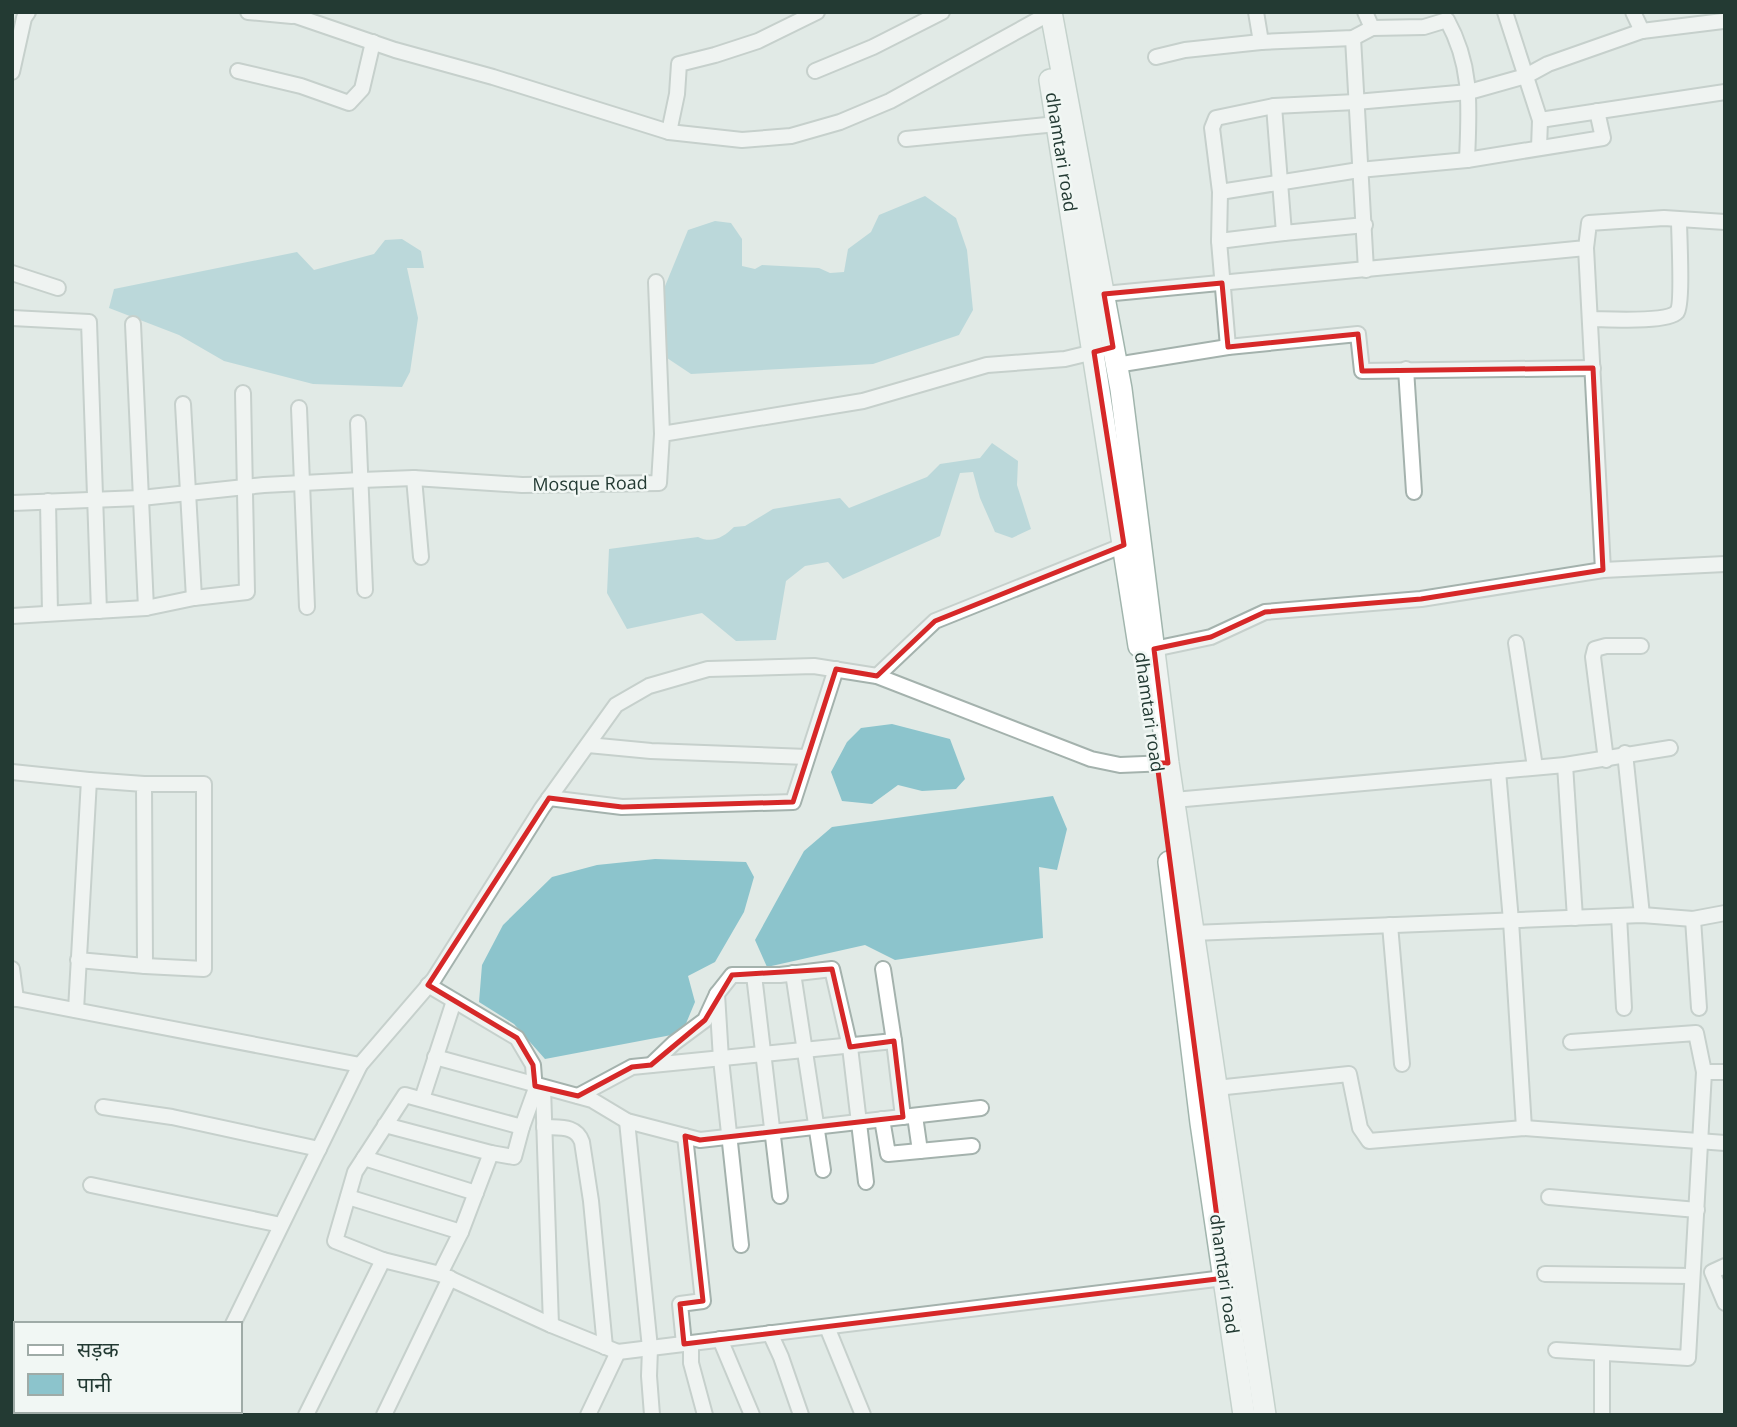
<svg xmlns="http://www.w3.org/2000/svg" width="1737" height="1427" font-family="'Open Sans','Noto Sans Devanagari',sans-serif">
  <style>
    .water { fill: #8cc4cc }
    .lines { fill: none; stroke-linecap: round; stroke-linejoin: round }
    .minor-casing { stroke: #a4b2ad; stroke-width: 18 }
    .secondary-casing { stroke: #a1b5ad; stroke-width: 24 }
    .minor { stroke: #fff; stroke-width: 14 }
    .secondary { stroke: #fff; stroke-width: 21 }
    .marked { fill: none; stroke: #d62828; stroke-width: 5; stroke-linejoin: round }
    .labels { text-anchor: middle; stroke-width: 5; stroke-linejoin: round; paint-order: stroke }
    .street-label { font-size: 18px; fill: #233a33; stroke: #f1f7f4 }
  </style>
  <rect width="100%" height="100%" fill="#e1eae6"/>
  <g class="water">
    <polygon points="925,196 956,218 967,250 973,310 959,335 873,364 691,374 661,354 661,296 688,230 715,221 731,223 742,239 742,266 755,269 762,265 819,268 830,273 844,272 848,249 871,232 879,215"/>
    <polygon points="402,239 421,251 424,268 407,268 418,318 410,372 402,387 313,384 224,361 179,335 109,308 114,289 297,252 314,270 374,254 385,240"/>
    <path d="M992,443l26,18 -1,24 14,44 -19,9 -17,-6 -15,-34 -7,-26 -13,1 -20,63 -97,43 -15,-17 -23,4 -19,15 -10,59 -40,1 -34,-28 -75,16 -20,-36 2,-44 89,-12c14,7 26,0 36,-10l11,-1 28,-17 67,-11 9,10 78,-31 13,-13 40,-6z"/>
    <polygon points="892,724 950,739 965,779 956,789 922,791 898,785 872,804 842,801 831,772 847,742 861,728"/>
    <polygon points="1053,796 1067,829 1057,870 1039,867 1043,938 895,960 865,945 767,967 755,940 804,851 832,827"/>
    <polygon points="655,859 746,862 754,877 744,912 715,962 688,976 695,1002 682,1033 545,1059 514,1024 479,1002 482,965 503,925 552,877 597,865"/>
  </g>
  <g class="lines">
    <defs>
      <g id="minor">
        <polyline points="248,12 292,16"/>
        <polyline points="284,12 395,50 493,77 669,132 742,140 791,136 840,122 890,101 1052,12"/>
        <polyline points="1256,12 1261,42"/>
        <polyline points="1365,12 1372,28"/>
        <polyline points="1505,12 1540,120 1539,148"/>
        <polyline points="1633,12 1642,31"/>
        <polyline points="1353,38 1366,270"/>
        <path d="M1156,57l29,-7 76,-8 92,-4 19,-10 52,-1 23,-7c26,47 22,88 20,140"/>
        <polyline points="238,71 301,86 349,103 362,89 373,42"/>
        <polyline points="815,71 873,47 942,12"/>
        <polyline points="12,72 24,18 28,12"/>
        <polyline points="1274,106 1284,233 1365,225"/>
        <polyline points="1540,120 1725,92"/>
        <polyline points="669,132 677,94 679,64 715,55 758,41 817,12"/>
        <polyline points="906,139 1057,124"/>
        <polyline points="1220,192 1359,170 1467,160 1603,138 1597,111"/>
        <polyline points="1219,241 1284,233"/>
        <polyline points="1586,248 1603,570"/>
        <polyline points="12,273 58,288"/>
        <polyline points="656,282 662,434"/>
        <polyline points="1104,294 1586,248 1589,223 1664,218 1725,222"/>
        <polyline points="12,318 89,322 99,611"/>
        <path d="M1590,319c16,0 77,4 87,-7 6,-8 2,-78 2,-92"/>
        <polyline points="133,324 146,608"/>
        <polyline points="1228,347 1219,241 1220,192 1212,128 1216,118 1274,106 1356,102 1469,92 1526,76 1548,64 1642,31 1723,21"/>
        <polyline points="1116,365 1228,347 1358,334 1362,371 1593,368"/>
        <polyline points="1406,369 1414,492"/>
        <polyline points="183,404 194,598"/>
        <polyline points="299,408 307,607"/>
        <polyline points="358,423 365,590"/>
        <polyline points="414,478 421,557"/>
        <polyline points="48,501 50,613"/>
        <polyline points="12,503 141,498 264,485 361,480 414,478 522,485 659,483 662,434 863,401 987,365 1065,359 1098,351"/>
        <polyline points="12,616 146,608 194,598 247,592 243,393"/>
        <polyline points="1516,643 1535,767"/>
        <polyline points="1154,649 1211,637 1265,612 1421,599 1603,570 1725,564"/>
        <polyline points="877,676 935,621 1129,543"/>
        <polyline points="588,745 651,751 807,757"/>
        <polyline points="1625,753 1642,915"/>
        <polyline points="1606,760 1593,657 1595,649 1606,646 1641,646"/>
        <polyline points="1565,765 1575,918"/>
        <polyline points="1498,771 1511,921 1524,1128"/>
        <polyline points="12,772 89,780"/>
        <polyline points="144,784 204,784 204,969 145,966"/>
        <polyline points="549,798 622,807 793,802 836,669"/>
        <polyline points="1174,800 1565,765 1670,748"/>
        <polyline points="1619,916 1624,1008"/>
        <polyline points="1693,919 1699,1008"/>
        <polyline points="1390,925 1402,1064"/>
        <polyline points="1193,933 1642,915 1693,919 1725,913"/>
        <polyline points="12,969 16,999"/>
        <polyline points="883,969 894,1041"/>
        <polyline points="793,973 823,1170"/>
        <polyline points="754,975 780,1196"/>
        <polyline points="428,985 517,1038 533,1065 535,1091 522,1127 405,1095 355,1172 335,1241 383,1260 440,1274 551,1325 618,1352 588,1415"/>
        <polyline points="12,998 360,1065"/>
        <polyline points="76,1010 89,780 144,784 145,966 78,960"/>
        <polyline points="435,1057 592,1100 627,1121 700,1140 981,1108"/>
        <polyline points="651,1065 674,1043 705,1020 717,994"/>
        <polyline points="1704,1072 1725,1072"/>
        <polyline points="543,1088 551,1325"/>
        <polyline points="1216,1088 1349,1074 1360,1128 1369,1141 1524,1128 1725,1143"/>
        <polyline points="578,1096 632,1067 894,1041 903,1117"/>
        <polyline points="422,1099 454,1001"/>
        <polyline points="103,1107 172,1117 319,1149"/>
        <polyline points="915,1116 920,1151"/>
        <polyline points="882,1119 888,1154 972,1146"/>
        <polyline points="627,1121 650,1348 649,1376 652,1415"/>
        <polyline points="385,1125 491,1153"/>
        <path d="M544,1127c16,1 32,-2 38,15l9,59 14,146"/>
        <polyline points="364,1158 476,1193"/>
        <polyline points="91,1185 281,1225"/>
        <polyline points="348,1197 461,1232 440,1274"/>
        <polyline points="1549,1197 1697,1210"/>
        <polyline points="461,1232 491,1153 514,1157 522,1127"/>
        <polyline points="741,1245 721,1059 717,994 732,975 780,975 832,969 850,1047 866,1182"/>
        <polyline points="1725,1266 1712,1272 1725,1303"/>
        <polyline points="1545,1274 1691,1276"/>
        <polyline points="233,1324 360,1065 434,979 542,808 616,705 649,686 708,669 814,666 877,676 1091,759 1120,765 1168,763"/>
        <polyline points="827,1327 863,1415"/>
        <polyline points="770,1333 781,1357 801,1415"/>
        <polyline points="720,1339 752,1415"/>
        <polyline points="691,1343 691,1363 705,1415"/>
        <polyline points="684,1344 680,1304 703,1301 685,1136"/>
        <polyline points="1556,1350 1688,1358 1704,1072 1696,1033 1571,1042"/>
        <polyline points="618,1352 1232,1277"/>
        <polyline points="12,1360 16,1359"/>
        <polyline points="188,1415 190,1411"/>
        <polyline points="306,1415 383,1260"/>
        <polyline points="384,1415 450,1278"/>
        <polyline points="1602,1415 1602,1354"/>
      </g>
      <g id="secondary">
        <polyline points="1051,12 1121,389 1168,763 1265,1415"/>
        <polyline points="1050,80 1139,646"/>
        <polyline points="1169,862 1201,1123 1244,1415"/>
      </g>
    </defs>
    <use href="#minor" class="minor-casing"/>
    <use href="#secondary" class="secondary-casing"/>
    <use href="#minor" class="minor"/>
    <use href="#secondary" class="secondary"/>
  </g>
  <path d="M0 0H1737V1427H0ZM1222,283l6,64 130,-13 4,37 231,-3 10,202 -182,29 -156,13 -54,25 -57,12 14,114h-11l68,515 -541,66 -4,-40 23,-3 -18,-165 15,4 203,-23 -9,-76 -44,6 -18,-78 -100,6 -27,45 -54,45 -19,2 -54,29 -43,-10 -2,-21 -16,-27 -89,-53 121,-187 73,9 171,-5 43,-133 41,7 58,-55 189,-76 -30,-193 19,-5 -9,-53z" fill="#e1eae6" fill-opacity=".55" fill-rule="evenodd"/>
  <path class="marked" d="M1222,283l6,64 130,-13 4,37 231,-3 10,202 -182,29 -156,13 -54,25 -57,12 14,114h-11l68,515 -541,66 -4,-40 23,-3 -18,-165 15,4 203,-23 -9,-76 -44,6 -18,-78 -100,6 -27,45 -54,45 -19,2 -54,29 -43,-10 -2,-21 -16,-27 -89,-53 121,-187 73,9 171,-5 43,-133 41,7 58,-55 189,-76 -30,-193 19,-5 -9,-53z"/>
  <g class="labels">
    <g class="street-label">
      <text transform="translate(1061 152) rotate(81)" y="6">dhamtari road</text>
      <text transform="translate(590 484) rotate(-1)" y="6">Mosque Road</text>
      <text transform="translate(1149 712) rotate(82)" y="6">dhamtari road</text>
      <text transform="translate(1224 1274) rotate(82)" y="6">dhamtari road</text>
    </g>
  </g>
  <rect width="1737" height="1427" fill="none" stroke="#233a33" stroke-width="28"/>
  <rect x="14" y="1322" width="228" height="91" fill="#f1f7f4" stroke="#9faba7" stroke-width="2"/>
  <rect x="28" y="1345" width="35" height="10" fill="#ffffff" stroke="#9faba7" stroke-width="2"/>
  <text x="77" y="1357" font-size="21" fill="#233a33">सड़क</text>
  <rect x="28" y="1374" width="35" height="21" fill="#8cc4cc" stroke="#9faba7" stroke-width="2"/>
  <text x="77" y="1392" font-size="21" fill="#233a33">पानी</text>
</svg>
